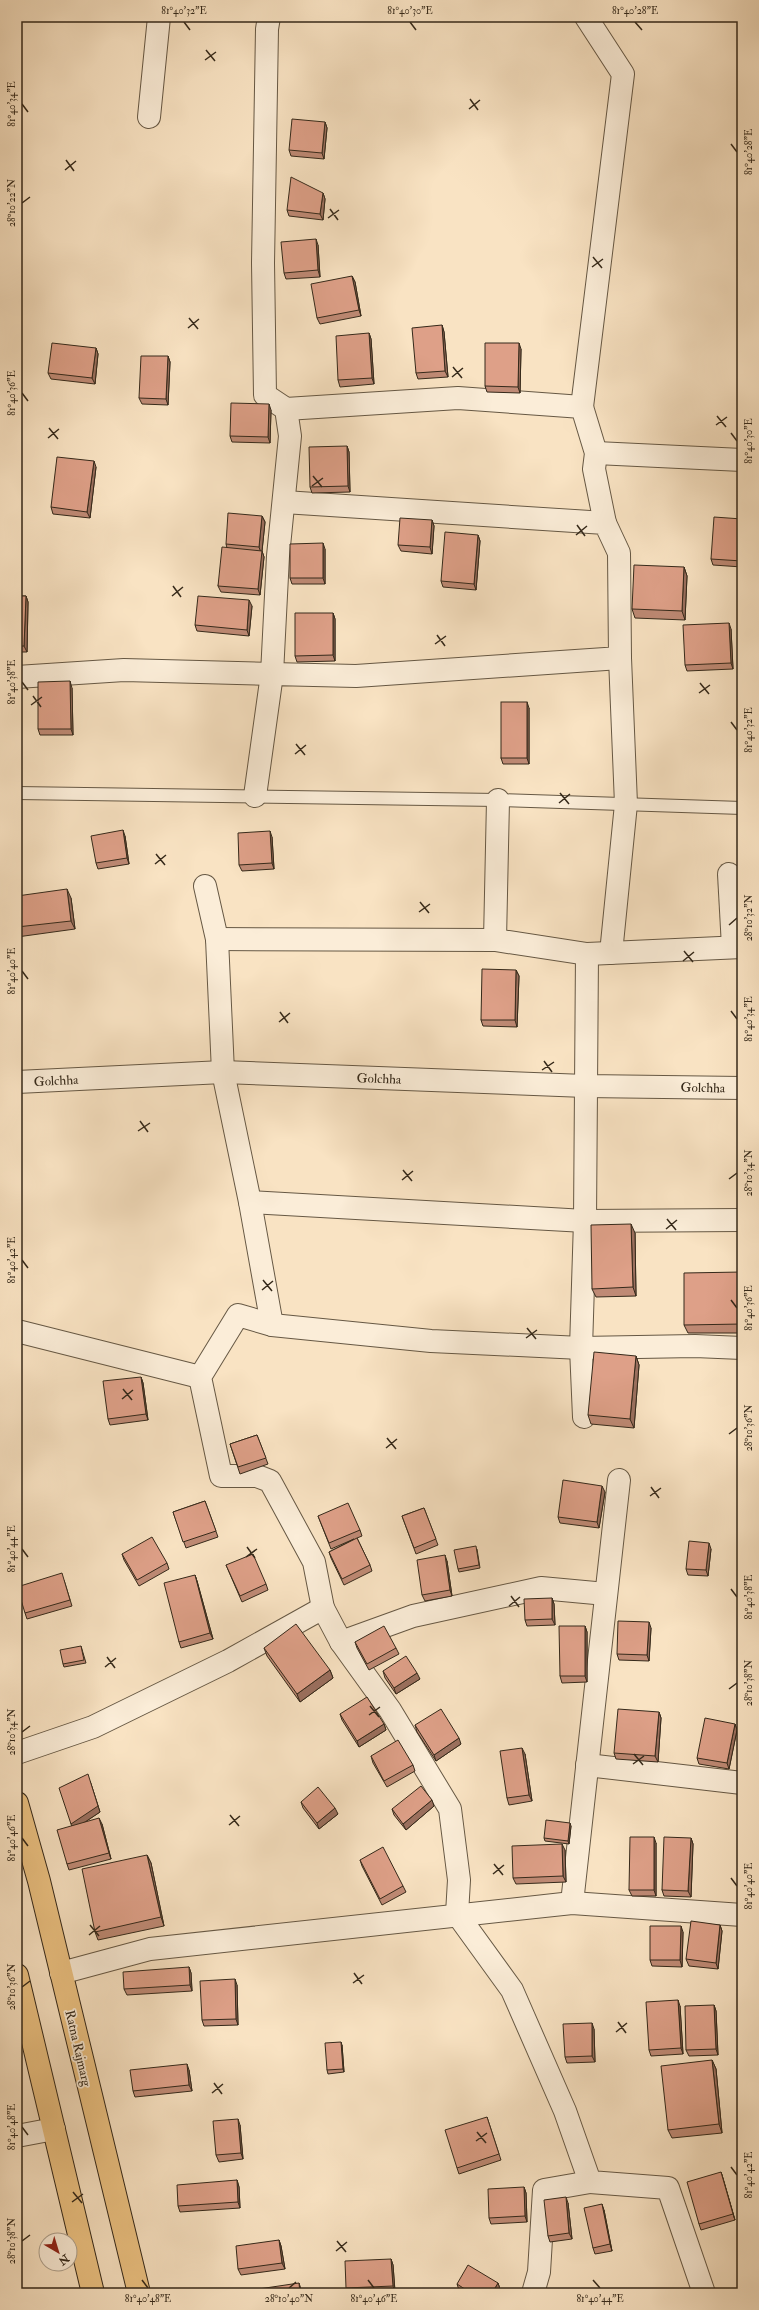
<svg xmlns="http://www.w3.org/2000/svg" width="759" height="2310" font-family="'IM FELL Double Pica',serif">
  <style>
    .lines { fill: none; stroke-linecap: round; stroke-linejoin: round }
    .service-casing { stroke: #665844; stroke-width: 14 }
    .minor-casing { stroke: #665844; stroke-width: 24 }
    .trunk-casing { stroke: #35291a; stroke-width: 24 }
    .service { stroke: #fbedd8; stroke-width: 12 }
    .minor { stroke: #fbedd8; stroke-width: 22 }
    .trunk { stroke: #ecc282; stroke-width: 22 }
    .wall { fill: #bf8a75; stroke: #35291a }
    .shaded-wall { fill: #9b705f; stroke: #35291a }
    .building { fill: #dea088; stroke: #35291a }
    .ticks { fill: none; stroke: #35291a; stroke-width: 1.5 }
    .labels { text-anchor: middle; stroke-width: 3.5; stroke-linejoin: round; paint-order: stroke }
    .street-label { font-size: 13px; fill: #35291a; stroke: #fbedd8 }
    .neatline { fill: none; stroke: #35291a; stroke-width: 1.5 }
    .ticks-label { font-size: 10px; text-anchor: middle; fill: #35291a }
  </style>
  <rect width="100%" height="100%" fill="#f9e3c3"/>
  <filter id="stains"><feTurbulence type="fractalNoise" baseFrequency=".005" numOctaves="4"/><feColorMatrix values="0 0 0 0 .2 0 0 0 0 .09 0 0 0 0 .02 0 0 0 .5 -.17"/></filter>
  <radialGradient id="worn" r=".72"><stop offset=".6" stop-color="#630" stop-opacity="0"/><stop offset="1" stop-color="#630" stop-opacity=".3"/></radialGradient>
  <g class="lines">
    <defs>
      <polyline id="service" points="17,793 498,800 742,808"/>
      <g id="minor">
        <polyline points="149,117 159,17"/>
        <polyline points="582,407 623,74 586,17"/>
        <polyline points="286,409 458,398 582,407 596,453 594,469 605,523"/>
        <polyline points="596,453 742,460"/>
        <polyline points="17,677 124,670 272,674 278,556 290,436 286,409 265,395 263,263 267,29 269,17"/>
        <polyline points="255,796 272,674 356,676 620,658 619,553 605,523 284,502"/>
        <polyline points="729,874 733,947"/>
        <polyline points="205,886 217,939 223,1072 250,1202 272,1325"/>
        <polyline points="217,939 495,940 587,954 742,947"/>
        <polyline points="495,940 498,800"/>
        <polyline points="611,953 626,804 620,658"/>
        <polyline points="17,1082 223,1072 585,1086 742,1088"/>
        <polyline points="250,1202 585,1221 742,1220"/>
        <polyline points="17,1331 200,1377"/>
        <polyline points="584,1417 581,1348 585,1221 587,954"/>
        <polyline points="323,1608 314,1562 270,1481 257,1476 221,1476 200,1377 238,1315 272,1325 431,1341 581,1348 695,1346 742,1348"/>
        <polyline points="341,1642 413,1616 541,1588 606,1594"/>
        <polyline points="17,1753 93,1727 228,1661 323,1608 341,1642 390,1710 450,1809 459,1880 457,1914 512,1990 565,2111 590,2182 668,2188 704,2293"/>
        <polyline points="587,1765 742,1783"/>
        <polyline points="572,1903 619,1480"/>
        <polyline points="61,1973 150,1949 572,1903 742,1915"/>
        <polyline points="17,2136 54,2129"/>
        <polyline points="533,2293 539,2272 544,2190 590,2182"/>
      </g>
      <g id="trunk">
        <polyline points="17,1803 39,1881 139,2293"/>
        <polyline points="17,1975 93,2293"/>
      </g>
    </defs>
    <use href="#service" class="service-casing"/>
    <use href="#minor" class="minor-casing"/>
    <use href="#trunk" class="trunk-casing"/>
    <use href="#service" class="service"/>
    <use href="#minor" class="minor"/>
    <use href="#trunk" class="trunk"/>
  </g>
  <g class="wall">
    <polygon points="325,122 327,128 324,159 291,156 289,150"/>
    <polygon points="323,193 325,199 323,220 289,216 287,210"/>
    <polygon points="318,245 320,277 286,279 284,273"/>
    <polygon points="352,276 355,282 361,316 320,324 317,318"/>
    <polygon points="442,325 444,332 448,377 418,379 416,373"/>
    <polygon points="369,333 371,339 374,384 340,387 338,380"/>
    <polygon points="96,348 98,354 95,384 51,379 48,373"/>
    <polygon points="521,349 520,393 487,392 485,386"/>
    <polygon points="168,356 170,362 168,405 142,404 139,398"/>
    <polygon points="271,410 270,443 232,442 230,436"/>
    <polygon points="347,446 349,452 350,492 312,493 310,487"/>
    <polygon points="96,467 90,518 53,514 51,507"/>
    <polygon points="262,516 265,522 262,551 264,557 260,595 221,592 218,586 227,548 226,544"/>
    <polygon points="742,519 742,567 713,565 711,559"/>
    <polygon points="432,520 434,526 432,554 401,551 398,545"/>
    <polygon points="478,535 480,541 476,590 443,587 441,581"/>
    <polygon points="325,549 325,584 292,584 290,578"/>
    <polygon points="684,567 687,576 685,620 635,618 632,609"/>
    <polygon points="17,596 26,596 28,602 27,652 17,652"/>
    <polygon points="252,606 249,636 197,631 195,625"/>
    <polygon points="333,613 335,619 335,661 297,662 295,656"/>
    <polygon points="731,629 733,669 687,671 685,665"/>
    <polygon points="72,688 73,735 40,735 38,729"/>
    <polygon points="529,708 529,764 503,764 501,758"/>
    <polygon points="125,836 129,864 98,869 96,863"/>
    <polygon points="272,837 274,869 242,871 239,865"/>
    <polygon points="17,896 71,898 75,929 17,937"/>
    <polygon points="516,970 519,976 517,1027 483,1026 481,1020"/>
    <polygon points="635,1233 636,1296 596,1297 592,1289"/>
    <polygon points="742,1272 742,1333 688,1333 684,1325"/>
    <polygon points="636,1356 639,1365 634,1428 591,1424 588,1415"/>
    <polygon points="141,1377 143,1383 148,1420 110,1425 108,1419"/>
    <polygon points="257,1435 268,1464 240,1474 230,1444"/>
    <polygon points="605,1492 599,1528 560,1523 558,1517"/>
    <polygon points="205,1501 218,1537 186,1548 173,1512"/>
    <polygon points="424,1508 438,1545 416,1554 402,1516"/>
    <polygon points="318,1516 360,1530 362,1536 357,1538 370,1565 372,1571 344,1585 331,1558 329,1552 354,1539 331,1549"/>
    <polygon points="477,1549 480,1568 459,1572 458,1569"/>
    <polygon points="711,1549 708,1576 688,1575 686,1569"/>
    <polygon points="122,1554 167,1563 169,1569 139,1586 124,1560"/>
    <polygon points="447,1561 452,1596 425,1601 422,1595"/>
    <polygon points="226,1565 266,1584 268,1590 242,1602"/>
    <polygon points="195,1575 197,1581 213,1639 181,1648 179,1642"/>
    <polygon points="64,1580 72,1606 27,1619 25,1613"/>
    <polygon points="552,1598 554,1604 555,1625 527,1626 525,1620"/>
    <polygon points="585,1626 587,1632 587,1682 562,1683 560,1676"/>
    <polygon points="651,1628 649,1661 619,1660 617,1654"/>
    <polygon points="355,1642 396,1648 399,1654 369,1670 357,1648"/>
    <polygon points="81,1646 86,1663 64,1667 63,1664"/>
    <polygon points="264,1648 330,1670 333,1678 300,1702 267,1656"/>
    <polygon points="383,1671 420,1679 396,1694 385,1678"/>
    <polygon points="659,1712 661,1718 658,1762 616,1759 614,1753"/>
    <polygon points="340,1714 384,1724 386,1730 359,1747 342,1720"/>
    <polygon points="735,1724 737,1730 729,1769 699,1764 697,1758"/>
    <polygon points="415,1725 461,1744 436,1761 417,1732"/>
    <polygon points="525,1754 532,1801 509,1805 507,1798"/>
    <polygon points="371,1756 413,1765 415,1771 387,1787 373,1763"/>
    <polygon points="90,1781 100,1812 85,1822 102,1824 111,1859 69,1870 67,1864"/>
    <polygon points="301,1802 338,1814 319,1829 303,1808"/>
    <polygon points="434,1806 406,1830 394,1815 392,1809"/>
    <polygon points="571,1826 569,1844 545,1841 544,1838"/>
    <polygon points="691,1838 693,1844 691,1897 664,1896 662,1890"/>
    <polygon points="656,1843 656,1896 632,1896 629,1890"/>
    <polygon points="565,1850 566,1882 516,1884 513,1878"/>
    <polygon points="147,1855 151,1863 164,1926 98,1940 95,1932"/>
    <polygon points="360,1860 403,1886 406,1892 382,1905 362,1866"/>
    <polygon points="720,1925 722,1931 718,1969 689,1966 686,1959"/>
    <polygon points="683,1932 682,1967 652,1966 650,1960"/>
    <polygon points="189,1967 191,1973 192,1991 127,1995 124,1989"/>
    <polygon points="237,1985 238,2025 204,2026 202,2020"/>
    <polygon points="714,2005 716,2011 718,2055 689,2056 686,2050"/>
    <polygon points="680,2006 683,2054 651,2056 649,2050"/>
    <polygon points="594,2029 595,2062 567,2063 565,2057"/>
    <polygon points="342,2045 344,2072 328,2074 327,2070"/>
    <polygon points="712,2060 716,2069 722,2133 672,2138 668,2130"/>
    <polygon points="189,2070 192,2091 135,2097 133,2091"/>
    <polygon points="487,2117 501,2160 459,2174 457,2168"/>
    <polygon points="240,2125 243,2159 219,2162 216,2155"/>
    <polygon points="742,2125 742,2160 741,2160 738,2154"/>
    <polygon points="721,2172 735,2220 701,2230 699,2224"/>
    <polygon points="237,2180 239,2187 240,2208 180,2212 178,2206"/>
    <polygon points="524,2187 526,2193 527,2222 491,2224 489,2218"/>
    <polygon points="568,2203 572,2239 550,2242 548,2236"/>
    <polygon points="604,2210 612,2251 595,2254 593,2248"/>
    <polygon points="279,2240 281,2246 285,2269 241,2275 238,2269"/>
    <polygon points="391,2259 393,2265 395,2291 405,2293 348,2293 346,2288"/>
    <polygon points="498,2283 500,2289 498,2293 463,2293 459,2290 457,2284"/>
  </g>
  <g class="shaded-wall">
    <polygon points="325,122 327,128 324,159 322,153"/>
    <polygon points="323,193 325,199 323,220 320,214"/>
    <polygon points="316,239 318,245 320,277 318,270"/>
    <polygon points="352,276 355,282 361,316 359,310"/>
    <polygon points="442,325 444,332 448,377 445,371"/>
    <polygon points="369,333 371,339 374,384 372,378"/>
    <polygon points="519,343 521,349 520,393 518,387"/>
    <polygon points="96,348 98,354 95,384 92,378"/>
    <polygon points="168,356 170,362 168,405 166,399"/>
    <polygon points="269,404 271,410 270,443 268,437"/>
    <polygon points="347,446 349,452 350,492 348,486"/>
    <polygon points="94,461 96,467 90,518 87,512"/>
    <polygon points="262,516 265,522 262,551 264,557 260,595 258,589 261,553 259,547"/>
    <polygon points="432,520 434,526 432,554 430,547"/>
    <polygon points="478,535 480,541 476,590 474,584"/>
    <polygon points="323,543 325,549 325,584 323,578"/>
    <polygon points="684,567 687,576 685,620 682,611"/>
    <polygon points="26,596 28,602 27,652 24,646"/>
    <polygon points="249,600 252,606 249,636 247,630"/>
    <polygon points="333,613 335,619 335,661 333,655"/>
    <polygon points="729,623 731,629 733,669 731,663"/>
    <polygon points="70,681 72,688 73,735 71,729"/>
    <polygon points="527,702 529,708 529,764 527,758"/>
    <polygon points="123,830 125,836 129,864 127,858"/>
    <polygon points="270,831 272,837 274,869 272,863"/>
    <polygon points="67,889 71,898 75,929 71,921"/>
    <polygon points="516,970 519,976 517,1027 515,1020"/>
    <polygon points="631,1224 635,1233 636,1296 633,1287"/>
    <polygon points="636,1356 639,1365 634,1428 630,1419"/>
    <polygon points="141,1377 143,1383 148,1420 146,1414"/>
    <polygon points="602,1486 605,1492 599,1528 597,1522"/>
    <polygon points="709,1543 711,1549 708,1576 706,1570"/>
    <polygon points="445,1555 447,1561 452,1596 450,1590"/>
    <polygon points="195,1575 197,1581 213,1639 210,1633"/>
    <polygon points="552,1598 554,1604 555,1625 552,1619"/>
    <polygon points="649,1622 651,1628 649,1661 647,1655"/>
    <polygon points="585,1626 587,1632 587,1682 585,1676"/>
    <polygon points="330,1670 333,1678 300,1702 297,1694"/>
    <polygon points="417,1673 420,1679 396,1694 394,1688"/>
    <polygon points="659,1712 661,1718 658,1762 655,1756"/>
    <polygon points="384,1724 386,1730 359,1747 357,1741"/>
    <polygon points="735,1724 737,1730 729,1769 727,1763"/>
    <polygon points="459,1738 461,1744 436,1761 434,1755"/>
    <polygon points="522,1748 525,1754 532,1801 529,1795"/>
    <polygon points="90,1781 100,1812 73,1830 71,1824"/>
    <polygon points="432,1800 434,1806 406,1830 403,1824"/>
    <polygon points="335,1808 338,1814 319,1829 317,1823"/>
    <polygon points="99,1818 102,1824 111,1859 109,1853"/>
    <polygon points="570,1823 571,1826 569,1844 568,1841"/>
    <polygon points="654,1837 656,1843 656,1896 654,1890"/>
    <polygon points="691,1838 693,1844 691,1897 688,1891"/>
    <polygon points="562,1844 565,1850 566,1882 563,1876"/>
    <polygon points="147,1855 151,1863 164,1926 161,1917"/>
    <polygon points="720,1925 722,1931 718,1969 716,1963"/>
    <polygon points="681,1926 683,1932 682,1967 680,1960"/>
    <polygon points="189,1967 191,1973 192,1991 190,1985"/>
    <polygon points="235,1979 237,1985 238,2025 236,2019"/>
    <polygon points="678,2000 680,2006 683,2054 681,2048"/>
    <polygon points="714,2005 716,2011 718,2055 716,2049"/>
    <polygon points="592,2023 594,2029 595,2062 592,2056"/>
    <polygon points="341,2042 342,2045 344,2072 343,2069"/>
    <polygon points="712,2060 716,2069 722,2133 719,2124"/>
    <polygon points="187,2064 189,2070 192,2091 189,2085"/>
    <polygon points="238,2119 240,2125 243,2159 241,2153"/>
    <polygon points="721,2172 723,2178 735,2220 733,2214"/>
    <polygon points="237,2180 239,2187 240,2208 238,2202"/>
    <polygon points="524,2187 526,2193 527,2222 525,2216"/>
    <polygon points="566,2197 568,2203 572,2239 569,2233"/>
    <polygon points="602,2204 604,2210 612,2251 610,2244"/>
    <polygon points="279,2240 281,2246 285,2269 282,2263"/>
    <polygon points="391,2259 393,2265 395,2292 393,2286"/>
    <polygon points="299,2283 301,2289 301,2293 300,2293"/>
    <polygon points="498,2283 500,2289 498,2293 492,2293"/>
  </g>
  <g class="building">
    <polygon points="292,119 325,122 322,153 289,150"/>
    <polygon points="291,177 323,193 320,214 287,210"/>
    <polygon points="316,239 318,270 284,273 281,242"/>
    <polygon points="352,276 359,310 317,318 311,284"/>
    <polygon points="442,325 445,371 416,373 412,328"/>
    <polygon points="369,333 372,378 338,380 336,336"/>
    <polygon points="52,343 96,348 92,378 48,373"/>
    <polygon points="485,343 519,343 518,387 485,386"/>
    <polygon points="141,356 168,356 166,399 139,398"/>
    <polygon points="231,403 269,404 268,437 230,436"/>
    <polygon points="347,446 348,486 310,487 309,447"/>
    <polygon points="57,457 94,461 87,512 51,507"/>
    <polygon points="228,513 262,516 259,547 226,544"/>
    <polygon points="714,517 742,519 742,561 711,559"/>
    <polygon points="400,518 432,520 430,547 398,545"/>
    <polygon points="445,532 478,535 474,584 441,581"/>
    <polygon points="323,543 323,578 290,578 290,544"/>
    <polygon points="222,547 262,551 258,589 218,586"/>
    <polygon points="634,565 684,567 682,611 632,609"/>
    <polygon points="17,596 26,596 24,646 17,646"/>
    <polygon points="198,596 249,600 247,630 195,625"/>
    <polygon points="295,613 333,613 333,655 295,656"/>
    <polygon points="729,623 731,663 685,665 683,625"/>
    <polygon points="70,681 71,729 38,729 38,682"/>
    <rect x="501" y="702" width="26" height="56"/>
    <polygon points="123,830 127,858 96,863 91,836"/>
    <polygon points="270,831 272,863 239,865 238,833"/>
    <polygon points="67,889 71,921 17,927 17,896"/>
    <polygon points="482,969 516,970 515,1020 481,1020"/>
    <polygon points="631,1224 633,1287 592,1289 591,1225"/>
    <polygon points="742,1272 742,1324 684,1325 684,1273"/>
    <polygon points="594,1352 636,1356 630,1419 588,1415"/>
    <polygon points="141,1377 146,1414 108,1419 103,1381"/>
    <polygon points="257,1435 266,1458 238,1467 230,1444"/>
    <polygon points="563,1480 602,1486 597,1522 558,1517"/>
    <polygon points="205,1501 216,1531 183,1542 173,1512"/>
    <polygon points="348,1503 360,1530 329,1543 318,1516"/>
    <polygon points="424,1508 436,1539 414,1548 402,1516"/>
    <polygon points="152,1537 167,1563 137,1580 122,1554"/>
    <polygon points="357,1538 370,1565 342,1579 329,1552"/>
    <polygon points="689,1541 709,1543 706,1570 686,1569"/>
    <polygon points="476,1546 479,1565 458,1569 454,1550"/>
    <polygon points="253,1554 266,1584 240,1596 226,1565"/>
    <polygon points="445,1555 450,1590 422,1595 417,1560"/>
    <polygon points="62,1573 70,1600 25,1613 17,1587"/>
    <polygon points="195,1575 210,1633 179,1642 164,1583"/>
    <polygon points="552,1598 552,1619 525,1620 524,1599"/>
    <polygon points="618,1621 649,1622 647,1655 617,1654"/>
    <polygon points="296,1624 330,1670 297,1694 264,1648"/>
    <polygon points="384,1626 396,1648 367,1664 355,1642"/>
    <polygon points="559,1626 585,1626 585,1676 560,1676"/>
    <polygon points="81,1646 84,1660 63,1664 60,1650"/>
    <polygon points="406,1656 417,1673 394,1688 383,1671"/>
    <polygon points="367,1697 384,1724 357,1741 340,1714"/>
    <polygon points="441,1709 459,1738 434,1755 415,1725"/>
    <polygon points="618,1709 659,1712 655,1756 614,1753"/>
    <polygon points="705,1718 735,1724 727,1763 697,1758"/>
    <polygon points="398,1740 413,1765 384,1781 371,1756"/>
    <polygon points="522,1748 529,1795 507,1798 500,1751"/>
    <polygon points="88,1774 98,1806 71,1824 59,1788"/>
    <polygon points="421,1786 432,1800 403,1824 392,1809"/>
    <polygon points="318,1787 335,1808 317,1823 301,1802"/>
    <polygon points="99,1818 109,1853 67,1864 57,1830"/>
    <polygon points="546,1820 570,1823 568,1841 544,1838"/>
    <polygon points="630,1837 654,1837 654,1890 629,1890"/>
    <polygon points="664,1837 691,1838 688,1891 662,1890"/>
    <polygon points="562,1844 563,1876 513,1878 512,1846"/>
    <polygon points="383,1847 403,1886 380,1899 360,1860"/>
    <polygon points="147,1855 161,1917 95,1932 82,1869"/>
    <polygon points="691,1921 720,1925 716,1963 686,1959"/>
    <polygon points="650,1926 681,1926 680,1960 650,1960"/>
    <polygon points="189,1967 190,1985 124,1989 123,1972"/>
    <polygon points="235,1979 236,2019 202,2020 200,1981"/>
    <polygon points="678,2000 681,2048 649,2050 646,2002"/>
    <polygon points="714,2005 716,2049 686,2050 685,2006"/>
    <polygon points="592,2023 592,2056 565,2057 563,2024"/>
    <polygon points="341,2042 343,2069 327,2070 325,2043"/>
    <polygon points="712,2060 719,2124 668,2130 661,2066"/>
    <polygon points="187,2064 189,2085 133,2091 130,2070"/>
    <polygon points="487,2117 499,2154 457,2168 445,2130"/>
    <polygon points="238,2119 241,2153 216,2155 213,2121"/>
    <rect x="738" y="2125" width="4" height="29"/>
    <polygon points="721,2172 733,2214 699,2224 687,2182"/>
    <polygon points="237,2180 238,2202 178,2206 177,2185"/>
    <polygon points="524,2187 525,2216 489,2218 488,2189"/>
    <polygon points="566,2197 569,2233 548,2236 544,2200"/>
    <polygon points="602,2204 610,2244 593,2248 584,2208"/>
    <polygon points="279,2240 282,2263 238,2269 236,2246"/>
    <polygon points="391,2259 393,2286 346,2288 345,2261"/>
    <polygon points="468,2265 498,2283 492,2293 471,2293 457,2284"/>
    <polygon points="299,2283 300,2293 253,2293 252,2290"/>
    <polygon points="404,2290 404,2293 381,2293"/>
  </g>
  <path class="ticks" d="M184,22l6,8M410,22l6,8M635,22l7,8M206,50l9,11M205,60l11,-8M470,99l8,11M22,104l6,8M469,109l11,-9M731,144l6,8M66,160l8,11M65,170l11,-9M22,203l8,-6M330,209l8,11M328,218l11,-8M593,257l9,11M592,267l11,-8M189,318l9,11M188,328l11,-9M453,367l9,11M452,377l11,-9M22,393l6,8M717,416l9,11M716,425l11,-8M49,428l9,11M731,433l6,8M48,438l11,-9M313,476l9,11M312,486l11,-8M577,525l8,11M576,535l11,-9M173,586l8,11M172,596l11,-9M437,635l8,11M435,644l11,-8M22,682l6,8M700,683l9,11M699,693l11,-8M33,696l8,11M31,705l11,-8M731,722l6,8M296,744l9,11M295,754l11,-9M560,793l9,11M559,803l11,-9M156,854l9,11M155,864l11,-9M420,902l9,11M419,912l11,-8M729,925l8,-7M684,951l9,11M683,961l11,-9M22,971l6,8M731,1011l6,8M280,1012l8,11M279,1022l11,-9M544,1061l8,11M542,1070l12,-8M140,1121l8,11M138,1131l12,-8M403,1170l9,11M729,1179l8,-6M402,1180l11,-9M667,1219l9,11M666,1229l11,-9M22,1260l6,8M263,1280l9,11M262,1290l11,-9M731,1300l6,8M527,1328l9,11M526,1338l11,-8M123,1389l9,11M122,1399l11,-9M729,1434l8,-6M387,1438l9,11M386,1448l11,-9M651,1487l8,11M650,1496l11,-8M247,1547l8,11M22,1549l6,8M246,1557l11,-8M731,1589l6,8M511,1596l8,11M509,1606l11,-9M107,1657l8,11M105,1667l11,-9M729,1689l8,-6M370,1706l9,11M369,1715l11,-8M22,1732l8,-6M634,1754l9,11M633,1764l11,-8M230,1815l9,11M229,1825l11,-9M22,1838l6,8M494,1864l9,11M493,1874l11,-9M731,1878l6,8M90,1925l9,11M89,1935l11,-9M354,1973l8,11M353,1983l11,-8M22,1987l8,-6M618,2022l8,11M616,2032l11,-9M214,2083l8,11M212,2093l11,-9M22,2127l6,8M477,2132l9,11M476,2141l11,-8M731,2167l6,8M73,2192l9,11M72,2202l11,-8M22,2241l8,-6M337,2241l9,11M336,2251l11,-9M142,2280l6,8M368,2280l6,8M593,2280l7,8M289,2288l7,-6"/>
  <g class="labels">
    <g class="street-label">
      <text transform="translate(379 1078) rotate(2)" y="5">Golchha</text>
      <text transform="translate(56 1080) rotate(-3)" y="5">Golchha</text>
      <text transform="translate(703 1087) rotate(1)" y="5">Golchha</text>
      <text transform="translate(79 2048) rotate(77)" y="5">Ratna Rajmarg</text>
    </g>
  </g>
  <rect width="759" height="2310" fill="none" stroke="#f9e3c3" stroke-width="44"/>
  <g transform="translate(58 2252) rotate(142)"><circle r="19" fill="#fbedd8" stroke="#ac9f8c"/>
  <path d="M0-3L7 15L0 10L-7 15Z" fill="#8f2418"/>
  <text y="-6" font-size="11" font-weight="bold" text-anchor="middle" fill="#35291a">N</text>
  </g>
  <rect x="22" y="22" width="715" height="2266" class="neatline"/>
  <g class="ticks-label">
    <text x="184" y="14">81°40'32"E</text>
    <text x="410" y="14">81°40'30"E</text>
    <text x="635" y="14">81°40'28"E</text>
    <text transform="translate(11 104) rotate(-90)" y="4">81°40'34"E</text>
    <text transform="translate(748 152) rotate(-90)" y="4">81°40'28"E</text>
    <text transform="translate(11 203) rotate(-90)" y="4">28°10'22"N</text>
    <text transform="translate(11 393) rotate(-90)" y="4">81°40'36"E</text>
    <text transform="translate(748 441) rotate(-90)" y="4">81°40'30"E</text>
    <text transform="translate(11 682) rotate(-90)" y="4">81°40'38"E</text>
    <text transform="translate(748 730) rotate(-90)" y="4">81°40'32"E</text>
    <text transform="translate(748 918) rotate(-90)" y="4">28°10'32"N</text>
    <text transform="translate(11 971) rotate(-90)" y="4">81°40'40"E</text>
    <text transform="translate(748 1019) rotate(-90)" y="4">81°40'34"E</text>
    <text transform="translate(748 1173) rotate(-90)" y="4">28°10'34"N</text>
    <text transform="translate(11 1260) rotate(-90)" y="4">81°40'42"E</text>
    <text transform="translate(748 1308) rotate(-90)" y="4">81°40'36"E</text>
    <text transform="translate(748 1428) rotate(-90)" y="4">28°10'36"N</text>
    <text transform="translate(11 1549) rotate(-90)" y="4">81°40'44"E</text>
    <text transform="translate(748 1597) rotate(-90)" y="4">81°40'38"E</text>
    <text transform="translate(748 1683) rotate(-90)" y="4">28°10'38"N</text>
    <text transform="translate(11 1732) rotate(-90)" y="4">28°10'34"N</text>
    <text transform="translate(11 1838) rotate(-90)" y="4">81°40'46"E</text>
    <text transform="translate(748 1886) rotate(-90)" y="4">81°40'40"E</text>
    <text transform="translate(11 1987) rotate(-90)" y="4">28°10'36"N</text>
    <text transform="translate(11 2127) rotate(-90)" y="4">81°40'48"E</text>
    <text transform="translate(748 2175) rotate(-90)" y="4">81°40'42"E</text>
    <text transform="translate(11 2241) rotate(-90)" y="4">28°10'38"N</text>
    <text x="148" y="2302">81°40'48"E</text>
    <text x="289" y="2302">28°10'40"N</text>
    <text x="374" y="2302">81°40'46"E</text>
    <text x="600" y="2302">81°40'44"E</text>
  </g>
  <rect width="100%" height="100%" filter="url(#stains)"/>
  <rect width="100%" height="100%" fill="url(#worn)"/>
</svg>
